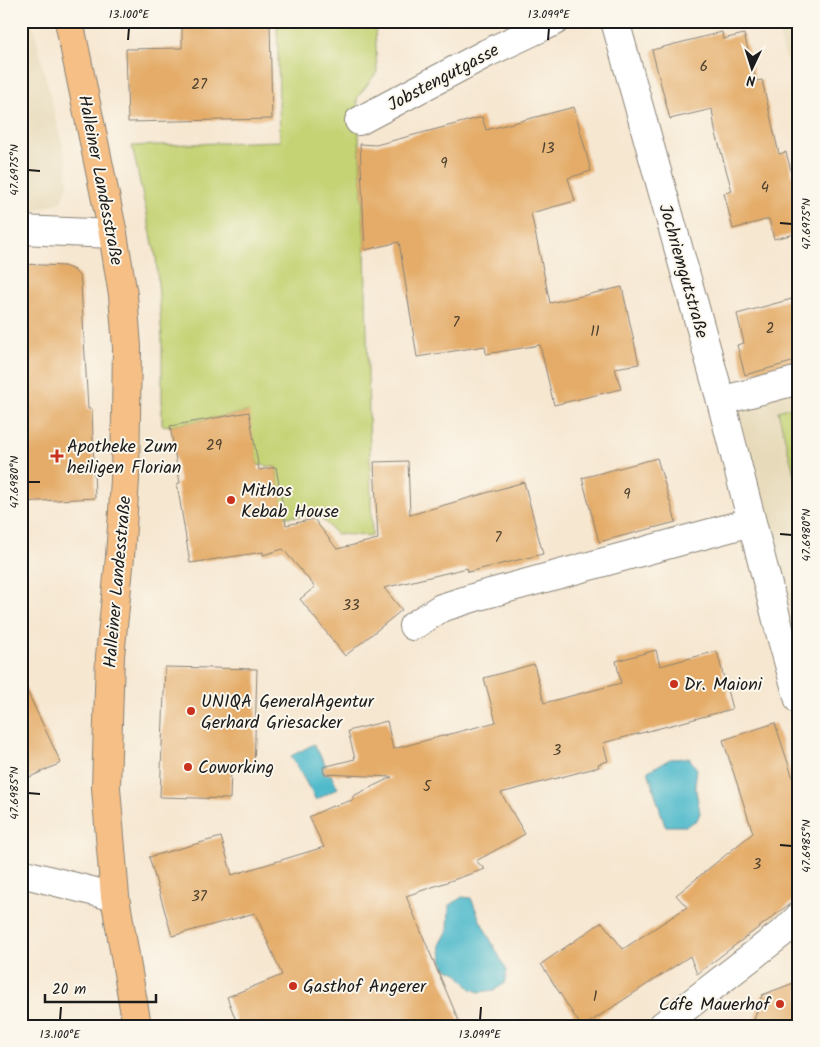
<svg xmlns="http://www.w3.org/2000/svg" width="820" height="1047" font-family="Kalam,sans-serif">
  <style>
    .built { fill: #e7daba }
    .green { fill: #c5d375; stroke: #707848 }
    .water { fill: #4eb9cb; stroke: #356a74 }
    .building { fill: #e4ac68 }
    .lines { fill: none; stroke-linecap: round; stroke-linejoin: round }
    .minor-casing { stroke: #898276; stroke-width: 30 }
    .major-casing { stroke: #898276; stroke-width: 30 }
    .minor { stroke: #fff; stroke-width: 28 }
    .major { stroke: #f5bf86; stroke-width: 28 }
    .ticks { fill: none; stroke: #1c1c1c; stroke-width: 2 }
    .poi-dot { fill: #c8321e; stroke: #fbf7ec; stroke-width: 2 }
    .labels { text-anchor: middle; stroke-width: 4; stroke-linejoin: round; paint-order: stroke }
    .number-label { font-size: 15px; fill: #4e402f }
    .street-label { font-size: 18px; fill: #1c1c1c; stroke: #fbf7ec }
    .poi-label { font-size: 18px; fill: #1c1c1c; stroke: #fbf7ec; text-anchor: start }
    .neatline { fill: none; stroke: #1c1c1c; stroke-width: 2 }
    .ticks-label { font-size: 12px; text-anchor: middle; fill: #1c1c1c }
  </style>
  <rect width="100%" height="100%" fill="#fbf7ec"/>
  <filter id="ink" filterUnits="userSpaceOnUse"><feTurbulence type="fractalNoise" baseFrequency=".02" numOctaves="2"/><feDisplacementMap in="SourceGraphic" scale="10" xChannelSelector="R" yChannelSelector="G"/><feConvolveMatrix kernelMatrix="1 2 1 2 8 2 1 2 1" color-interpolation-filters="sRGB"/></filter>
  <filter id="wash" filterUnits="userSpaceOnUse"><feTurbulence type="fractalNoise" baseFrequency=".0096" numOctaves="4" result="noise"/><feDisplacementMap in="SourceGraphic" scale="20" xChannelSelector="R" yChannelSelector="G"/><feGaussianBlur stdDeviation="1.12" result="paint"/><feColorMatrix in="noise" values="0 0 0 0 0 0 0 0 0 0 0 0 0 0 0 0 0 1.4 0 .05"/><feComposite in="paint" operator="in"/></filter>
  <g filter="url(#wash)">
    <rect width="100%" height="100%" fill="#f6e7d1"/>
    <g class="built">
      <polygon points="21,21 32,21 67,164 68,186 61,202 21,216"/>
      <polygon points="775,21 799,21 799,103"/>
      <polygon points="799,368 799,643 742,426 731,386"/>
    </g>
    <g class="green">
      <polygon points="277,21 375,21 377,72 357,98 365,250 372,536 336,534 319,515 284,517 276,467 258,465 248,412 170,426 162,425 162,338 156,257 132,146 280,141"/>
      <polygon points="799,405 799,424 796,425 799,435 799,493 778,411"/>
    </g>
    <g class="water">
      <polygon points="314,744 338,788 316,800 291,756"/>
      <polygon points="689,758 697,769 695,785 700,813 697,820 686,826 665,826 648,771 670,759"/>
      <polygon points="462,897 471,898 480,920 507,971 504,984 494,990 479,992 471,989 457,973 444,967 440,945 448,930 449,906"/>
    </g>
    <g id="blocks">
      <g class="building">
        <polygon points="182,21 270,21 272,119 128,122 126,49 182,48"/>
        <polygon points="722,32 723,39 744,34 756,81 762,80 779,154 786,152 794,182 799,181 799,233 774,239 769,219 733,229 724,193 732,191 715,130 712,109 670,119 652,50"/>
        <polygon points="574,107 591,171 568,178 575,201 531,213 550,303 622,287 639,364 615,368 621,389 554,405 540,345 486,354 485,346 417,357 399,242 365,250 360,144 376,145 482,117 486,130"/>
        <polygon points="21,264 64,266 74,270 80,277 81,284 88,409 92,409 95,498 21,502"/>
        <polygon points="799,297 799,360 745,375 737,345 744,343 737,314"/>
        <polygon points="249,412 259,470 276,467 286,525 314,519 337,549 378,539 374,462 408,461 410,515 524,482 543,554 468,572 467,568 384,588 402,610 345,656 300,599 315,587 283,549 263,555 263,552 190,563 177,483 180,483 170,426"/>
        <polygon points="657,458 676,522 599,542 582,478"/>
        <polygon points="656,650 660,666 717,651 732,709 603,743 608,761 598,764 599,767 501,793 525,834 476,861 485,869 406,896 461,1026 238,1026 227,997 282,975 255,913 172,936 149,857 221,837 232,875 324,847 309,817 330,807 353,800 353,796 392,777 324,774 323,767 355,759 348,731 387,721 393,749 496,722 484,678 534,664 544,703 621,683 616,661"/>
        <polygon points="165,667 257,669 254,771 231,770 230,799 160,797"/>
        <polygon points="21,678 61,763 21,781"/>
        <polygon points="775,723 799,797 799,897 697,974 690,956 584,1026 581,1026 541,964 602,922 623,949 687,907 676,895 753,833 723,740"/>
        <polygon points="799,981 799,1026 752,1026 762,995"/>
      </g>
    </g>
  </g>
  <g filter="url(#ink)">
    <use href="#blocks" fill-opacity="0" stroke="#898276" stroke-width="1"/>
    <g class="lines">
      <defs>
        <g id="minor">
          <polyline points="615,21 721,401 781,636 799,700"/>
          <polyline points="359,121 487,53 555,21"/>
          <polyline points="21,230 113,234"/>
          <polyline points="721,401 799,380"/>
          <polyline points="413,626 441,608 479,596 751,522"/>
          <polyline points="21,873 115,897"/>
          <polyline points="662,1026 787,929 799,917"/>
        </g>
        <polyline id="major" points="69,21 113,234 123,295 127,347 125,480 120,557 110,656 106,788 115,897 135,1014 137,1026"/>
      </defs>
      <use href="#minor" class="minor-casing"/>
      <use href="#major" class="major-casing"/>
      <use href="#minor" class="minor"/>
      <use href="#major" class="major"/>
    </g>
  </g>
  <path class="ticks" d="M128,40l1,-12M548,40l1,-12M28,170l12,1M780,223l12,1M28,482h12M780,534l12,1M28,793l12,1M780,845l12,1M60,1020l1,-13M480,1020l1,-13"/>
  <g class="poi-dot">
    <path d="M54.5 448.5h5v5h5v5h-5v5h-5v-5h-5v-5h5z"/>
    <circle cx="231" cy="500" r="5"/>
    <circle cx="674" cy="684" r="5"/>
    <circle cx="191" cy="711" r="5"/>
    <circle cx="188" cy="767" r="5"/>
    <circle cx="293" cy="986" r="5"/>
    <circle cx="780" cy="1004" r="5"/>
  </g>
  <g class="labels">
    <g class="number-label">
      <text x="704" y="71">6</text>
      <text x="199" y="89">27</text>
      <text x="548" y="153">13</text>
      <text x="444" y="168">9</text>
      <text x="765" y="192">4</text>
      <text x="456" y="327">7</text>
      <text x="770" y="333">2</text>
      <text x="595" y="336">11</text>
      <text x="214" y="450">29</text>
      <text x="627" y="499">9</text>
      <text x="498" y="542">7</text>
      <text x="351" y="610">33</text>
      <text x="557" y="755">3</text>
      <text x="427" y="791">5</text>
      <text x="757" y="869">3</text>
      <text x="199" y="901">37</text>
      <text x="595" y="1001">1</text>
    </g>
    <g class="street-label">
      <text transform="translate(443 77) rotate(-28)" y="6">Jobstengutgasse</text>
      <text transform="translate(101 180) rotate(79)" y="6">Halleiner Landesstraße</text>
      <text transform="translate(684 271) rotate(74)" y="6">Jochriemgutstraße</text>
      <text transform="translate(117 582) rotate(-85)" y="6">Halleiner Landesstraße</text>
    </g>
    <g class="poi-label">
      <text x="67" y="452">Apotheke Zum<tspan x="67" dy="21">heiligen Florian</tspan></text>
      <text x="241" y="496">Mithos<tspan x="241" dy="21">Kebab House</tspan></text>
      <text x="684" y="690">Dr. Maioni</text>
      <text x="201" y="707">UNIQA GeneralAgentur<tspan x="201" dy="21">Gerhard Griesacker</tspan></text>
      <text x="198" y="773">Coworking</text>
      <text x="303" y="992">Gasthof Angerer</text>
      <text x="770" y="1010" text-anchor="end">Cáfe Mauerhof</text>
    </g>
  </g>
  <rect width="820" height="1047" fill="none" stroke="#fbf7ec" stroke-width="55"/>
  <g transform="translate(752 68) rotate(184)" stroke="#fbf7ec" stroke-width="4" paint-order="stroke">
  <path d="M0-4L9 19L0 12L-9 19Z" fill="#1c1c1c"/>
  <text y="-8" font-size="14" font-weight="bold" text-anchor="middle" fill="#1c1c1c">N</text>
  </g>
  <path d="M45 994v8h111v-8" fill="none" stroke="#1c1c1c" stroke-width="2.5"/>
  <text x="52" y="994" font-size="15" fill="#1c1c1c" stroke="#fbf7ec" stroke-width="4" paint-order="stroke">20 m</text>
  <rect x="28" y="28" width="764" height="992" class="neatline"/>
  <g class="ticks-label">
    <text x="129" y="18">13.100°E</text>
    <text x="549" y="18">13.099°E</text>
    <text transform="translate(14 170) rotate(-90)" y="4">47.6975°N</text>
    <text transform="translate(806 224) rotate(-90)" y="4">47.6975°N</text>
    <text transform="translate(14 482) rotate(-90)" y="4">47.6980°N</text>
    <text transform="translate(806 535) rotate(-90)" y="4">47.6980°N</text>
    <text transform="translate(14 793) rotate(-90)" y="4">47.6985°N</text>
    <text transform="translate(806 846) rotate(-90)" y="4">47.6985°N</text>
    <text x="60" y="1038">13.100°E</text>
    <text x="480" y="1038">13.099°E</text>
  </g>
</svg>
